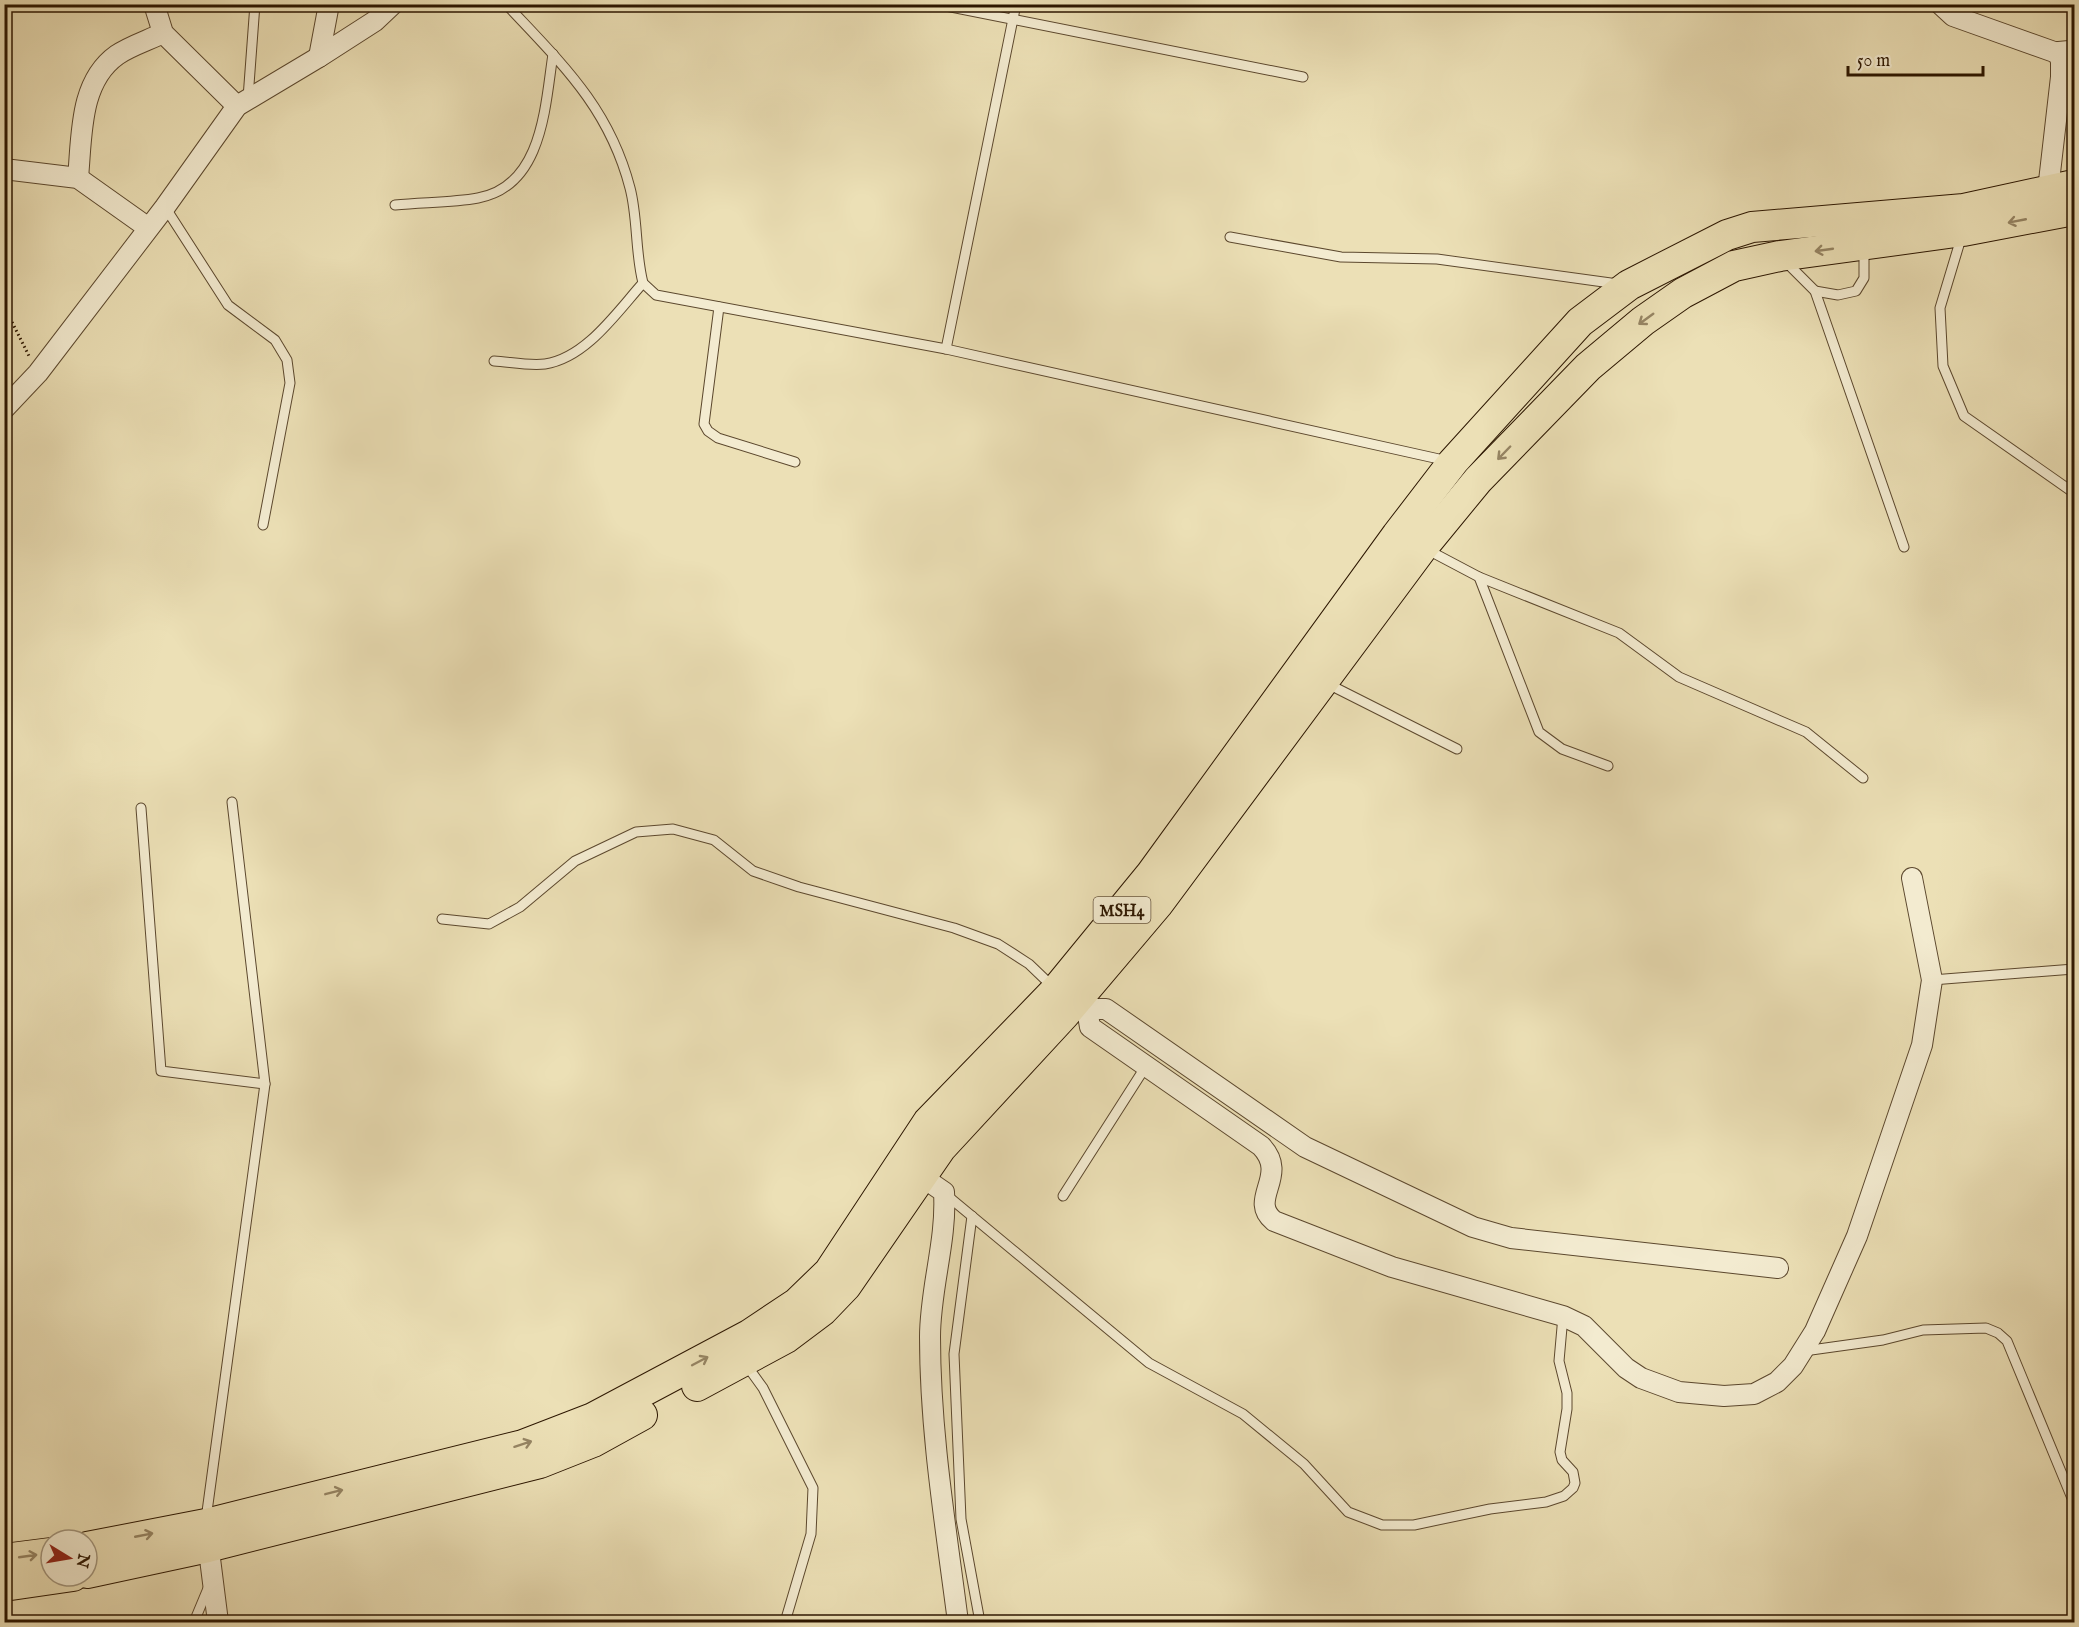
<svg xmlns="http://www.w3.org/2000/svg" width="2079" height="1627" font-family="'IM FELL English',serif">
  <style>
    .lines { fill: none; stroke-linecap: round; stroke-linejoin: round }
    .service-casing { stroke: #5c482e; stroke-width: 11 }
    .minor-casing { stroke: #5c482e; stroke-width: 22 }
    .primary-casing { stroke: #2c1600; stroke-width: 32 }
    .path { stroke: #2c1600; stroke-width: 3; stroke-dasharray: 1.5 3; stroke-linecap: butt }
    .service { stroke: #f3ebd0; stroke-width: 9 }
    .minor { stroke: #f3ebd0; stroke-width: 20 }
    .primary { stroke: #ece0b6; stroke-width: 30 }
    .oneway { stroke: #968564 }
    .labels { text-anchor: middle; stroke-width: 4.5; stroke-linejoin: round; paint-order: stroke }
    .shield { fill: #f3ebd0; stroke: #68563e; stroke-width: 1.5 }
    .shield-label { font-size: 16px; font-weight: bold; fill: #2c1600 }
  </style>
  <rect width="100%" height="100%" fill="#ece0b6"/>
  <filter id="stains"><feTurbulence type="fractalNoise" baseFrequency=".00333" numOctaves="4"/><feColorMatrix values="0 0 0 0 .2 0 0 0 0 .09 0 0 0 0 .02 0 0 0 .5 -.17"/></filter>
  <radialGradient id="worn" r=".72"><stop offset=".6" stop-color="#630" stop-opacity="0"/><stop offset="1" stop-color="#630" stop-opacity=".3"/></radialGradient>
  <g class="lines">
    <defs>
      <g id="service">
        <path d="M506,4c55,59 103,103 124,184 8,30 5,64 13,95l13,12 290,54 502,112"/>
        <polyline points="936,4 1303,77"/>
        <polyline points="2053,47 2074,45"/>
        <polyline points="248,98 255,4"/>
        <path d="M395,205c27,-3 56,-2 83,-7 65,-12 67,-92 75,-144"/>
        <polyline points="165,207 228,305 275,340 287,360 290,383 263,525"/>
        <polyline points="1962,235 1940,308 1943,366 1964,416 2074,493"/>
        <polyline points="1230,237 1341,257 1437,259 1618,284"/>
        <polyline points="1785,261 1815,291 1904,547"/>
        <polyline points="1815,291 1838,295 1856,291 1864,278 1864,250"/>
        <polyline points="719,307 704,424 708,431 718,438 795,462"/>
        <polyline points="946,349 1016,4"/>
        <path d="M494,361c16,1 35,5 51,3 41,-6 72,-52 98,-81"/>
        <polyline points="1426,549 1479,577 1619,633 1679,677 1806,732 1863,778"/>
        <polyline points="1479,577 1539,732 1562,749 1608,766"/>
        <polyline points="1328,684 1457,749"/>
        <polyline points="141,808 161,1071 265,1084"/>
        <polyline points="442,919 489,924 520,907 575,861 636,832 673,829 714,840 753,871 799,887 954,928 998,944 1029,964 1054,988"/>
        <polyline points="1932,980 2074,969"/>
        <polyline points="944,1193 1149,1363 1243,1414 1304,1464 1348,1512 1382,1525 1414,1525 1490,1509 1546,1502 1564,1496 1573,1488 1575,1483 1573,1472 1562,1460 1560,1452 1567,1409 1567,1393 1559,1361 1563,1316"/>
        <polyline points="1063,1196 1146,1066"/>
        <polyline points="972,1216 954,1354 961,1519 980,1622"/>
        <polyline points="1804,1351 1883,1340 1923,1330 1986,1328 1998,1333 2007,1341 2074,1503"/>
        <polyline points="745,1363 763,1388 813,1488 811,1534 785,1622"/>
        <polyline points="206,1519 265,1084 232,802"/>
        <polyline points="194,1622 209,1586"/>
      </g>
      <g id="minor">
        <polyline points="154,4 163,33 237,106"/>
        <polyline points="1940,4 1953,16 2057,53 2061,60 2061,77 2048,190"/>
        <polyline points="319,57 329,4"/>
        <polyline points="4,169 78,178 147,227"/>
        <path d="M78,178c4,-42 1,-96 39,-123 13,-9 32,-15 46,-22"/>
        <polyline points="4,409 38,373 165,207 237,106 319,57 375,21 393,4"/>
        <polyline points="1076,1002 1087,1009 1106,1009 1305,1147 1473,1227 1511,1238 1778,1268"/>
        <path d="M1087,1009l3,18 171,119c29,30 -14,53 13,75l118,46 171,49 21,10 42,42 15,10 38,14 45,4 30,-2 23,-12 16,-16 22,-35 42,-95 65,-191 10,-65 -20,-102"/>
        <path d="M912,1170l32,22c3,49 -14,96 -14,145 0,96 16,191 28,285"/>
        <polyline points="207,1535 218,1622"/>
      </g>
      <g id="primary">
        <polyline points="697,1386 786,1338 822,1311 846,1286 941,1148 1064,1015 1158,904 1423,547 1478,480 1588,367 1643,321 1683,293 1734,266 1780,256 1963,231 2074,210"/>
        <polyline points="87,1547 206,1524 523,1445 593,1418 749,1335 797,1303 829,1272 928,1122 1056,990 1151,874 1397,535 1453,462 1580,322 1629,285 1727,235 1752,227 1964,209 2074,185"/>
        <polyline points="4,1559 51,1553"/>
        <polyline points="87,1573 208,1547 540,1463 593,1442 642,1415"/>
        <polyline points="4,1586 73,1576"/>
      </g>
    </defs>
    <use href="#service" class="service-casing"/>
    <use href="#minor" class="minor-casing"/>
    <use href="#primary" class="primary-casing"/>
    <polyline class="path" points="4,306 29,356"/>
    <use href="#service" class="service"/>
    <use href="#minor" class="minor"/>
    <use href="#primary" class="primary"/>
  </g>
  <defs><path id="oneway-shaft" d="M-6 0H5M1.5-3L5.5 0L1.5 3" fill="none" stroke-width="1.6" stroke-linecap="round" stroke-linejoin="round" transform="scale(1.5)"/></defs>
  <g class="oneway">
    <use href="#oneway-shaft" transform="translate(2017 221) rotate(169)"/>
    <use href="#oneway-shaft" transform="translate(1824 250) rotate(172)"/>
    <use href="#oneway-shaft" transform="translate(1646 319) rotate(144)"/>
    <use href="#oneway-shaft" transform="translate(1504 453) rotate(134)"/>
    <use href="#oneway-shaft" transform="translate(700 1361) rotate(-28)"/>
    <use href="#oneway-shaft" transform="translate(523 1444) rotate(-18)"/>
    <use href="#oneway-shaft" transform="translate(334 1492) rotate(-14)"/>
    <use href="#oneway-shaft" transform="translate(144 1535) rotate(-11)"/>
    <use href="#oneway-shaft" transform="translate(28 1556) rotate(-8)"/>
  </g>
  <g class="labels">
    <rect class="shield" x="1093.5" y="897" width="57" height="26" rx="4.5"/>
    <g class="shield-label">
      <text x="1122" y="916">MSH4</text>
    </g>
  </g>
  <rect width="2079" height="1627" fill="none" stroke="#ece0b6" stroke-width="24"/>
  <rect x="6" y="6" width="2067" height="1615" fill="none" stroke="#2c1600" stroke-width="3"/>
  <rect x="12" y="12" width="2055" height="1603" fill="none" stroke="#2c1600" stroke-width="1.5"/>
  <g transform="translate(69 1558) rotate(101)"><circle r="28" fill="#f3ebd0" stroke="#a3967d" stroke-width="1.5"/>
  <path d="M0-4.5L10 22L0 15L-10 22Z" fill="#8f2418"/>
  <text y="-9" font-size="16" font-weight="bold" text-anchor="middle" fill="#2c1600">N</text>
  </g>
  <path d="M1848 66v9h135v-9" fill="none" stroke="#2c1600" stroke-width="3"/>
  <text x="1857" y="66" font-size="18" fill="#2c1600" stroke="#f3ebd0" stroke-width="4.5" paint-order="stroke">50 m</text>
  <rect width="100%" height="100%" filter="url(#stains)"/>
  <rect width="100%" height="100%" fill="url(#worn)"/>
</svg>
